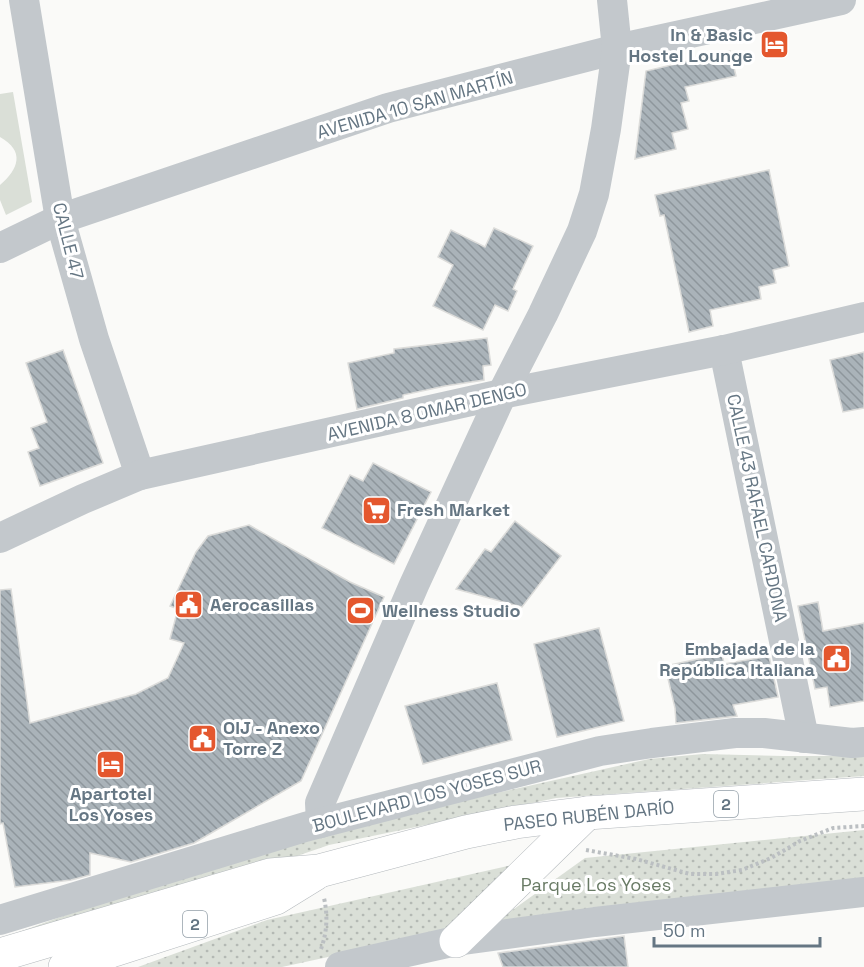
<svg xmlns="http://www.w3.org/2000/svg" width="864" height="967" font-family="'Space Grotesk',sans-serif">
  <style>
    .grass { fill: url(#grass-dots) }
    .garden { fill: #dadfd7 }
    .building { fill: url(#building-back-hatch); stroke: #dcdcda; stroke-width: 1.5 }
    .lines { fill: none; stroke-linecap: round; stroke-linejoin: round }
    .highway-casing { stroke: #b4b9bd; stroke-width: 34 }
    .path { stroke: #bbbfc2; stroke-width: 4; stroke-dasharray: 3 3; stroke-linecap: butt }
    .minor { stroke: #c3c8cc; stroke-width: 30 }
    .highway { stroke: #fff; stroke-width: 33 }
    .labels { text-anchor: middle; stroke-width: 6; stroke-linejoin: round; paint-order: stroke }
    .shield { fill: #fff; stroke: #939fa8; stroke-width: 1.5 }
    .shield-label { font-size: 16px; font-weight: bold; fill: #657683 }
    .poi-label { font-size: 18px; font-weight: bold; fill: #657683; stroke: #fff; text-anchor: start }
    .street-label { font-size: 18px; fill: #657683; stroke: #fff }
    .park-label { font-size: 18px; fill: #687a64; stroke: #fff }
  </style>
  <defs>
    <pattern id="grass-dots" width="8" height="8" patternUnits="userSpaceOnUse" patternTransform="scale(1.5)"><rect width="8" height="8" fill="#dadfd7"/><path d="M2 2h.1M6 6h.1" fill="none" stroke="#b4b9b4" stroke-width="1.8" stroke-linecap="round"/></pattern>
    <pattern id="building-back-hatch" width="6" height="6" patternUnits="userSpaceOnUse" patternTransform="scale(1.5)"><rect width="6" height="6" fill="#aab3b9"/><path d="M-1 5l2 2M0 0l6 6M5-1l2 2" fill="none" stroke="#8e969c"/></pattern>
  </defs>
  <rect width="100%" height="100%" fill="#fafaf8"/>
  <g class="grass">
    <polygon points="703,754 783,756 864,756 864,776 556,798 329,845 178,897 0,939 74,912 322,832 649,759"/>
    <polygon points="864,830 864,883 493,924 585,858"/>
    <polygon points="534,860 448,931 282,967 138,967 267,920"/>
  </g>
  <path class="garden" d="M13,92l19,110 -26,13 -6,-15v-15c19,-16 25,-34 0,-48v-43z"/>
  <g class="building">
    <polygon points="730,51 736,76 685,87 689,101 681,103 688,129 672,133 676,149 635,159 646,71"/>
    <polygon points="769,170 789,266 773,270 776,283 759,287 761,299 710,310 713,326 689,332 664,215 660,216 655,195"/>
    <polygon points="494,228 533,246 513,289 517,291 508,311 495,305 483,330 433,306 453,265 438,257 451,230 485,247"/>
    <polygon points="487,338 491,365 483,366 484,380 445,386 403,395 403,398 357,409 348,363 394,353 394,349"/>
    <polygon points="63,350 103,463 40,486 28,452 39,448 31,428 47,422 26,363"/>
    <polygon points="864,352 864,408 843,412 830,360"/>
    <polygon points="373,463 431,492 394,564 322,528 350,475 363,481"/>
    <polygon points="515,521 561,556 522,607 456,589 485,549 491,552"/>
    <polygon points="249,525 350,582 384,597 301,781 194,843 131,862 90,853 90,875 71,880 15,887 3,823 0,824 0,590 11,589 30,723 136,694 168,678 184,643 170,639 178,609 170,606 196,552 208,536"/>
    <polygon points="818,602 823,631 864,623 864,701 830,707 827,687 815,689 798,606"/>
    <polygon points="599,628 624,721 557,737 534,644"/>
    <polygon points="722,654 724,664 769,656 778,697 733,705 737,716 676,723 675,708 665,666"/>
    <polygon points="497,683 512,740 423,764 405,706"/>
    <polygon points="624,936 628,967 503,967 498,953"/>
  </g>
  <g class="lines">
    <defs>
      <g id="highway">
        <polyline points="456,941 587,813"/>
        <polyline points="0,955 270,875 319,871 466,832 516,822 587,813 864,794"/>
        <polyline points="65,967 114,950 276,898 315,874"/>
      </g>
    </defs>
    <use href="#highway" class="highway-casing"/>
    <g class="path">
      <polyline points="586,850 636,859 690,874 716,874 742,870 771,858 800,841 833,828 864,826"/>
      <path d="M321,949c6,-17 7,-33 3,-51"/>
    </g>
    <g class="minor">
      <polyline points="24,0 60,219 94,339 140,475"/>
      <polyline points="0,248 60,219 388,108 617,49 841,0"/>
      <polyline points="724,350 804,738"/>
      <polyline points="0,538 83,499 140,475 502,394 724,350 864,317"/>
      <polyline points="321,823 320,803 414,585 502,394 543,314 582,231 594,194 606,129 617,49 612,0"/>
      <polyline points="0,920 305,827 600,751 652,743 735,733 764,733 852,743 864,742"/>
      <polyline points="340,967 456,941 595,922 864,892"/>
    </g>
    <use href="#highway" class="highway"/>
  </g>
  <defs>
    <symbol id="hotel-square" viewBox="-11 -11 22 22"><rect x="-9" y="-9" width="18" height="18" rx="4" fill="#e4572e" stroke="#fff"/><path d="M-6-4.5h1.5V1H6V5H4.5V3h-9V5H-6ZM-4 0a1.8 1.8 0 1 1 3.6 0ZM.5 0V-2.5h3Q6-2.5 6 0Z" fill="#fff"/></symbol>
    <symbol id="supermarket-square" viewBox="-11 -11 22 22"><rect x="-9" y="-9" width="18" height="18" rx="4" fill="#e4572e" stroke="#fff"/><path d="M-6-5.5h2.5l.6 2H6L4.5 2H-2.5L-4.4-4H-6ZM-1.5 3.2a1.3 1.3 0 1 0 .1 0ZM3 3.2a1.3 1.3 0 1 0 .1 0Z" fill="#fff"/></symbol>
    <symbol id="civic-square" viewBox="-11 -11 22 22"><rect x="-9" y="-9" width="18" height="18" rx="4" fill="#e4572e" stroke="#fff"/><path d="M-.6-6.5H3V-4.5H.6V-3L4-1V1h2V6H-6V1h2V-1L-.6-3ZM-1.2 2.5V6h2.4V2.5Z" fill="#fff"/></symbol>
    <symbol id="stadium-square" viewBox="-11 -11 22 22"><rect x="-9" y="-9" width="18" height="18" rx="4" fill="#e4572e" stroke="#fff"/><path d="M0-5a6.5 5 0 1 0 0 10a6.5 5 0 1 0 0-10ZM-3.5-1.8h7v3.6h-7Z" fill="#fff"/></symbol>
  </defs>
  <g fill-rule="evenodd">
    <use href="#hotel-square" x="758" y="28" width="33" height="33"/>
    <use href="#supermarket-square" x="360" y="494" width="33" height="33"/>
    <use href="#civic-square" x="172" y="588" width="33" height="33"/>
    <use href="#stadium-square" x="344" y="594" width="33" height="33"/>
    <use href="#civic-square" x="820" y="642" width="33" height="33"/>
    <use href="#civic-square" x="186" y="722" width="33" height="33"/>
    <use href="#hotel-square" x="94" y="748" width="33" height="33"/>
  </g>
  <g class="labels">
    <g class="shield">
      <rect x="714" y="791" width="24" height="26" rx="4.5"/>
      <rect x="183" y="911" width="24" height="26" rx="4.5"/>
    </g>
    <g class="shield-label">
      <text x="726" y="810">2</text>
      <text x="195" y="930">2</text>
    </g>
    <g class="poi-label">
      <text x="753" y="41" text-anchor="end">In &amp; Basic<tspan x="753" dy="21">Hostel Lounge</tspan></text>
      <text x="397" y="516">Fresh Market</text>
      <text x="210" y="611">Aerocasillas</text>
      <text x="382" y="617">Wellness Studio</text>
      <text x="815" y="655" text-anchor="end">Embajada de la<tspan x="815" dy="21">República Italiana</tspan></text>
      <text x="223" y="734">OIJ - Anexo<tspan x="223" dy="21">Torre Z</tspan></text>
      <text x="111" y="800" text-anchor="middle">Apartotel<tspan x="111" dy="21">Los Yoses</tspan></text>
    </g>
    <g class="street-label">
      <text transform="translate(415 105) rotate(-16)" y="6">AVENIDA 10 SAN MARTÍN</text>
      <text transform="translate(68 241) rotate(76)" y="6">CALLE 47</text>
      <text transform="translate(427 412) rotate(-13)" y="6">AVENIDA 8 OMAR DENGO</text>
      <text transform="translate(757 508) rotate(78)" y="6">CALLE 43 RAFAEL CARDONA</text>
      <text transform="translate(427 796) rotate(-15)" y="6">BOULEVARD LOS YOSES SUR</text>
      <text transform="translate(589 816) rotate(-6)" y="6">PASEO RUBÉN DARÍO</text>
    </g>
    <g class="park-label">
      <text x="596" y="891">Parque Los Yoses</text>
    </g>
  </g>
  <path d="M654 937v9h166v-9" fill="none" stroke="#657683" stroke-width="3"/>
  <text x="663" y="937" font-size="18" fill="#657683" stroke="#ffffff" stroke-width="4.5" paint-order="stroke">50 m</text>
</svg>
